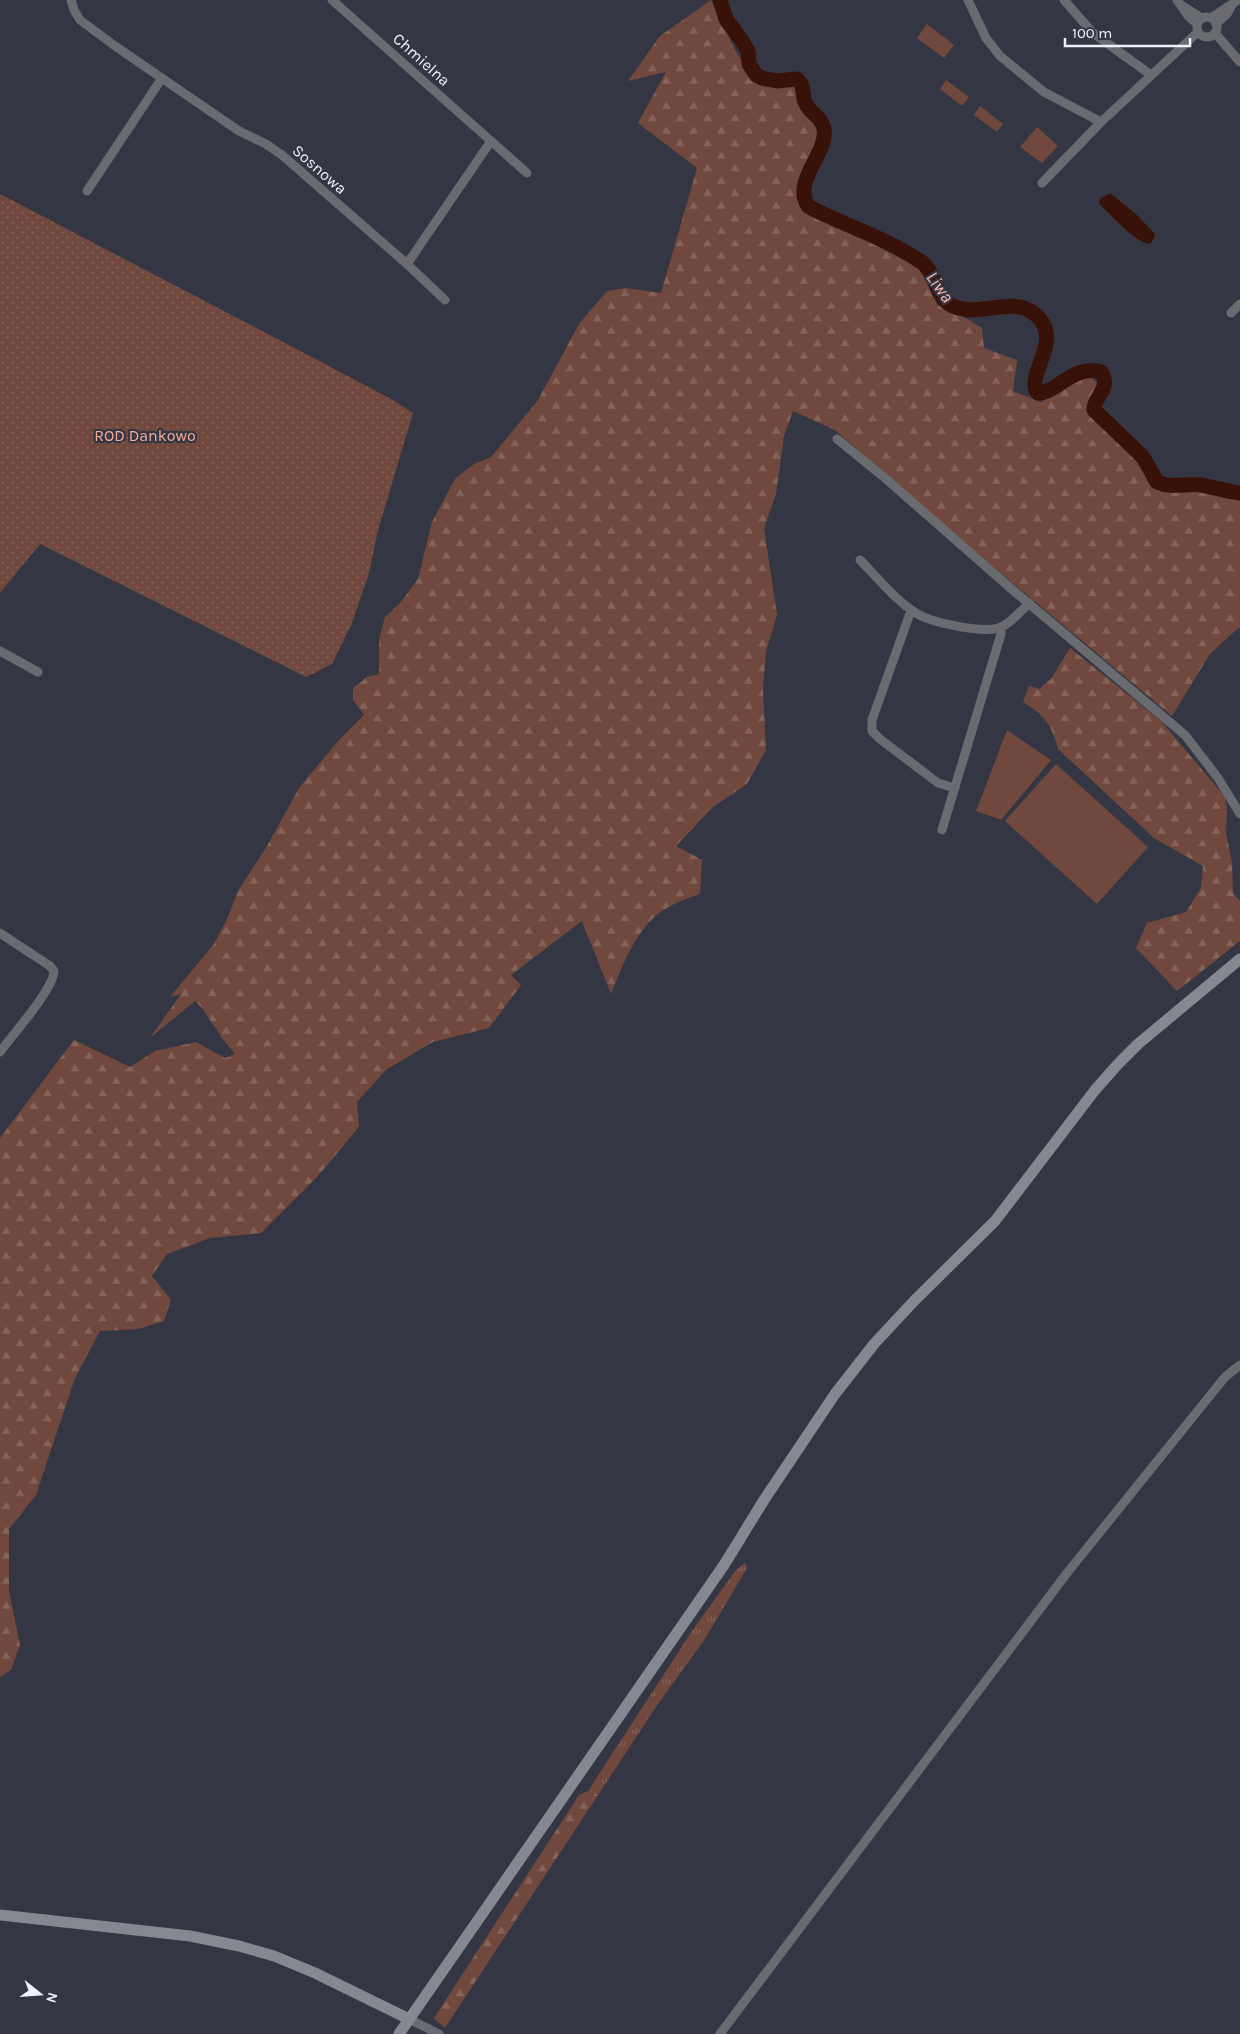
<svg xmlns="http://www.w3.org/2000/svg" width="1240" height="2034" font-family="Karla,sans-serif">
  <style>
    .grass { fill: url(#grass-tufts) }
    .forest { fill: url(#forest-firs) }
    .park { fill: #70483d }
    .garden { fill: url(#garden-dots) }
    .water { fill: #381209 }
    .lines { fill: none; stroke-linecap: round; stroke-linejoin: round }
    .river { stroke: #381209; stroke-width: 15 }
    .street { stroke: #696b71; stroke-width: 9 }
    .secondary { stroke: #858791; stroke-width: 11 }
    .labels { text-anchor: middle; stroke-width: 4.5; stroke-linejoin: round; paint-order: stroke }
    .street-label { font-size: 16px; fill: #eff1f9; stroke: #343743 }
    .park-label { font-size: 16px; fill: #f8ad9a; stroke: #343743 }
    .water-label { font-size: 18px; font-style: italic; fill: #f7bbab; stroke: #343743 }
  </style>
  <defs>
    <pattern id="grass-tufts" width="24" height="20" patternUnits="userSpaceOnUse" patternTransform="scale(1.25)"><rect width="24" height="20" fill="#70483d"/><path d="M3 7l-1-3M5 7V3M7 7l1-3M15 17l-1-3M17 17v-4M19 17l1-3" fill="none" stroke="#85635a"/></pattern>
    <pattern id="forest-firs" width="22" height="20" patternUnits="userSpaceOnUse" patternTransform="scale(1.25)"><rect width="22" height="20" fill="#70483d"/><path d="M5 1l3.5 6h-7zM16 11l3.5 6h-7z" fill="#85635a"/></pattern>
    <pattern id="garden-dots" width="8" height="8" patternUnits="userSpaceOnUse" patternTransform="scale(1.25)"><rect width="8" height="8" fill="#70483d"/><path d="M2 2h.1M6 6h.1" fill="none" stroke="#85635a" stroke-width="1.8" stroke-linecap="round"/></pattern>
  </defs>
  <rect width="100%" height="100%" fill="#343743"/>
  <polygon class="grass" points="745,1563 747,1568 705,1639 658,1704 598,1795 588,1791 694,1628 736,1570"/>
  <g class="forest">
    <path d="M711,0l24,50 18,30 43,3 7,27 14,14 1,18 -16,34 -1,25 20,15 103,55 13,34 20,8 25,15 2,20 33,12 -4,31 28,11 23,-13 11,-9 16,-3 7,7 -11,22 23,28 24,24 16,23 27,11 20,-3 16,6 27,5v128l-3,1 -27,25 -38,62 -206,-172 -131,-114 -42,-19 -9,25 -8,58 -12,34 13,87 -11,36 -3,38 3,61 -19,34 -34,23 -37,39 26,14 -2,34c-16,5 -36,13 -48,25 -20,21 -31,49 -41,75l-29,-73 -71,54 10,10 -32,43 -56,14 -46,27 -30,33 2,25 -41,49 -57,57 -51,5 -43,16 -15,22 19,24 -7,21 -26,8 -38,2 -25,47 -39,117 -27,34v62l11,54 -9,25 -11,7v-539l74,-98 56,27 25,-16 41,-9 29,16 10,-4 -13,-16 -20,-30 -7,-7 -45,37 31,-44 -11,3 44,-53 14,-27 10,-26 29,-45 32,-58 40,-48 25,-25 -11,-15v-12l14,-11 12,-3v-34l6,-23 16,-15 17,-23 14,-57 23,-43 19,-15 17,-7 30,-36 17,-21 41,-76 28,-33 19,-3 35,5 36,-125 -59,-45 28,-51 -38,9 32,-45z"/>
    <path d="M1070,648l91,73 64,76 2,13 -1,23 6,29 1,31 7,8v40l-63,50 -41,-43 11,-25 39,-11 15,-24 2,-22 -49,-28 -96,-89c-7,-26 -13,-33 -35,-47l6,-16 10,3 12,-10z"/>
    <polygon points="588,1791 598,1795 445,2028 434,2018 579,1795"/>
  </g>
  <g class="park">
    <polygon points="927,24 954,45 944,58 917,38"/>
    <polygon points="946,80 969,97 962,106 940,89"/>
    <polygon points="980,106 1003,124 997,132 974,115"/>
    <polygon points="1037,127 1058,146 1042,163 1020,147"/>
    <polygon points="1007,730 1051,760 1001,820 976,811"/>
    <polygon points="1056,764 1148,847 1097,904 1005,821"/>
  </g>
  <polygon class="garden" points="0,194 287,344 391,399 413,413 378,530 369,573 352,623 332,664 306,677 40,544 0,593"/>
  <path class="water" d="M1110,193l27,22 18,19 -2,6 -3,4c-15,-1 -40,-30 -51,-40l1,-5z"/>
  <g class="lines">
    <path class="river" d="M720,0l6,19 16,22 6,10 1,13 7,11 6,3 15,3 20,-2c9,8 4,16 9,25 4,9 16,13 18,25 4,25 -32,51 -16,77 9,6 21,10 31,15 27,12 56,23 81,40 16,9 15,38 33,45 28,13 62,-14 86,12 23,24 -15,59 -1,75 16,2 37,-30 63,-21 11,17 -8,25 -7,38l49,47 14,25c15,7 28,1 44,3 13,2 25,7 39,8"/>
    <g class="street">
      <polyline points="71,0 74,10 80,20 115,46 239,131 266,144 282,155 407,264 445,300"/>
      <polyline points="332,0 491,141 407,264"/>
      <polyline points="968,0 986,38 1000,56 1044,92 1101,122"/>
      <polyline points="1064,0 1093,33 1151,75"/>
      <polyline points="1177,0 1188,16 1197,24"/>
      <polyline points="1181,5 1202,18"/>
      <circle cx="1207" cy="27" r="10"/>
      <polyline points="1211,18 1238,0"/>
      <polyline points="1216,24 1227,14 1232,5"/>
      <polyline points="1215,33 1240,62"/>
      <polyline points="491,141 527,173"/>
      <polyline points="1042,183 1101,122 1198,32"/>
      <polyline points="87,191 162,78"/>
      <polyline points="1231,313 1240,304"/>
      <polyline points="837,439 885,478 1015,592 1185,735 1218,778 1240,814"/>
      <path d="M860,560c18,18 35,40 56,53 15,10 66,20 83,15 11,-4 22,-17 30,-25"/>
      <polyline points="913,611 909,616 872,720 872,731 880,739 938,783 955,788"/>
      <polyline points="0,651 38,672"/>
      <polyline points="942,830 1001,634 1001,627"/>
      <path d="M0,933l50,33 4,5c-1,19 -41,63 -54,81"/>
      <polyline points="409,2019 439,2034"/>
      <polyline points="720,2034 1067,1573 1225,1377 1240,1365"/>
    </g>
    <g class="secondary">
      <polyline points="0,1915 190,1936 239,1946 274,1956 315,1973 409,2019"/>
      <polyline points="399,2034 724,1565 764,1500 835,1394 874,1344 914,1301 995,1221 1095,1090 1118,1064 1138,1044 1240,959"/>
    </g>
  </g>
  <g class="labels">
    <g class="street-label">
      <text transform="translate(422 59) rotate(42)" y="6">Chmielna</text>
      <text transform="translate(320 169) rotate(41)" y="6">Sosnowa</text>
    </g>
    <g class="park-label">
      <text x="145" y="441">ROD Dankowo</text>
    </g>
    <g class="water-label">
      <text transform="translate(940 287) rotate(54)" y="6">Liwa</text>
    </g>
  </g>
  <g transform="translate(40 1994) rotate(107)" stroke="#343743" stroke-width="4" paint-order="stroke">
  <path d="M0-4L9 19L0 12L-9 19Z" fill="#eff1f9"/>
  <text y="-8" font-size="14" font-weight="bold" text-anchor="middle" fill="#eff1f9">N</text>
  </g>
  <path d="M1065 38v8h125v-8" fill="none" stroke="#eff1f9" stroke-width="2.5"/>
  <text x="1072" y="38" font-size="15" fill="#eff1f9" stroke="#343743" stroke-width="4" paint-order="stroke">100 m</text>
</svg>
